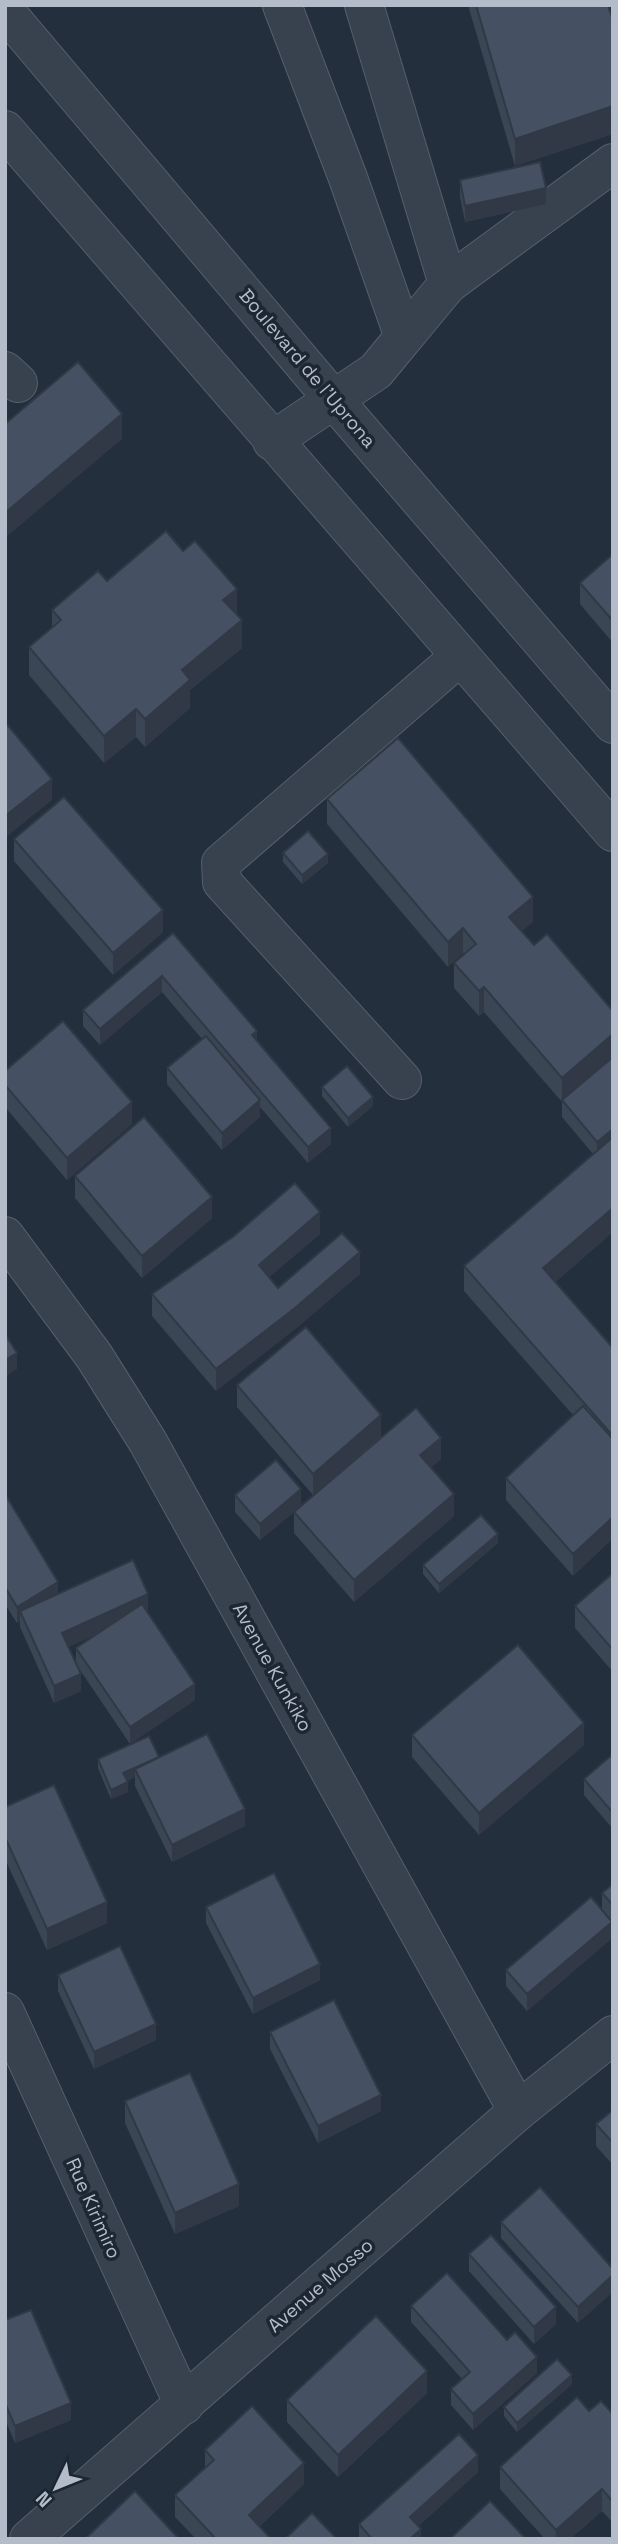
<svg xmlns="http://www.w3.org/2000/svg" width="618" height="2544" font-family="'Space Grotesk',sans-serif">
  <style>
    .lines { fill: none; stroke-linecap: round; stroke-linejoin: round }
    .minor-casing { stroke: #565f6c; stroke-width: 40 }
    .minor { stroke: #38414e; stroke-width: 38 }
    .wall { fill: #3b4654 }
    .shaded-wall { fill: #303945 }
    .building { fill: #455162; stroke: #303945; stroke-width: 2 }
    .labels { text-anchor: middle; stroke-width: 7; stroke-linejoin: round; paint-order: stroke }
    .street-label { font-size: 19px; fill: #b4bcc9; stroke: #1d2633 }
  </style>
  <rect width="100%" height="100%" fill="#242f3e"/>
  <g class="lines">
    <defs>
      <g id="minor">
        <polyline points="364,5 448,284 404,337"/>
        <polyline points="5,11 334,400 613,724"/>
        <polyline points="5,130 613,832"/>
        <polyline points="448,284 613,163"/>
        <polyline points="5,371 18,383"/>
        <polyline points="272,441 376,371 404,337 348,178 282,5"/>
        <polyline points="402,1080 222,882 221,863 459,657"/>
        <polyline points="5,1236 94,1356 148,1442 518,2111"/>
        <polyline points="5,2012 184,2405"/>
        <polyline points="29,2539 518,2111 613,2035"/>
      </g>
    </defs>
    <use href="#minor" class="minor-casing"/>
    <use href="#minor" class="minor"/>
  </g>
  <g class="wall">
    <polygon points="468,5 608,5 613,21 613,134 515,166"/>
    <polygon points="460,180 546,204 465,222 460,197"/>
    <polygon points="613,554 613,643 580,604 580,583"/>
    <polygon points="52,610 237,615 242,648 190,690 190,708 145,747 136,737 104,763 29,675 29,647 52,628"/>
    <polygon points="327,799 533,922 521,931 534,945 613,1011 613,1232 555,1282 613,1348 613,1538 573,1576 506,1500 506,1478 573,1415 464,1291 464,1266 593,1154 562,1117 562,1102 484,1012 479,1016 454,988 454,963 464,954 463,953 448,967 327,824"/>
    <polygon points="14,839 163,932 113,975 14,861"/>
    <polygon points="283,853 328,863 302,884 283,862"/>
    <polygon points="173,933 257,1041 331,1144 308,1163 260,1107 260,1117 222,1150 167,1084 167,1068 202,1039 162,992 100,1045 83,1026 83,1010"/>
    <polygon points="5,1071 132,1124 67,1180 5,1107"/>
    <polygon points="322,1087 373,1106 348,1127 322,1096"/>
    <polygon points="75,1176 212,1218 142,1278 75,1198"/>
    <polygon points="320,1234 269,1277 278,1288 360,1274 295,1329 216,1391 152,1316 152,1294"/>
    <polygon points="237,1385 381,1436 441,1459 431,1467 454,1516 354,1602 294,1533 294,1512 260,1540 235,1512 235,1495 301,1505 313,1495 237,1407"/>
    <polygon points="5,1494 58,1594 148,1611 147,1611 195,1700 130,1744 76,1664 76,1648 97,1634 68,1647 81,1691 54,1703 20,1627 20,1621 17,1623 5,1604"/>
    <polygon points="498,1543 439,1593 423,1574 423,1565"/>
    <polygon points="613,1573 613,1672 575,1628 575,1606"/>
    <polygon points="412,1735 584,1745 479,1835 412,1757"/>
    <polygon points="613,1754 613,1829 584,1795 584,1779"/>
    <polygon points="159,1758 245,1826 172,1862 135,1786 135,1777 127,1781 128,1792 111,1799 98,1768 98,1759"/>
    <polygon points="5,1807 107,1923 47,1950 5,1859"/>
    <polygon points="613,1884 613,1922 602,1910 602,1893"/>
    <polygon points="206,1907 320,1980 253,2014 206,1923"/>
    <polygon points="612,1938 527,2011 506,1986 506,1970"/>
    <polygon points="58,1975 156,2040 94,2069 58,1991"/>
    <polygon points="270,2032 381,2111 318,2143 270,2049"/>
    <polygon points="125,2101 239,2206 175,2234 125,2123"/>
    <polygon points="613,2110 613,2165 596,2146 596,2124"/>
    <polygon points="501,2222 613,2269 578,2323 501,2238"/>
    <polygon points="469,2254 556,2324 534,2344 469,2271"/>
    <polygon points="411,2306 537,2373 473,2430 451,2405 451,2389 462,2379 411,2322"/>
    <polygon points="5,2320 71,2420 15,2443 5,2419"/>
    <polygon points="572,2384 517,2432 504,2416 504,2407"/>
    <polygon points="427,2393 338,2477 287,2422 287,2400"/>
    <polygon points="589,2411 613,2414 613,2523 602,2511 570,2539 545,2539 500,2489 500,2467"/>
    <polygon points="205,2450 304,2484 260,2526 271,2539 196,2539 175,2517 175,2495 205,2468"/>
    <polygon points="478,2472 418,2526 421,2539 359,2539 359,2524"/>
  </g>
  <g class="shaded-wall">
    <polygon points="613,106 613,134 515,166 515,139"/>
    <polygon points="546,188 546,204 465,222 465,206"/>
    <polygon points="122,414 122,439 5,538 5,513"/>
    <polygon points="237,589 237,617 223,600"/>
    <polygon points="242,620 242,648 190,690 190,708 145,747 145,719 182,670"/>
    <polygon points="136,709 136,737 104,763 104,736"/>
    <polygon points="52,779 52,800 5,838 5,816"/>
    <polygon points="328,854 328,863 302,884 302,875"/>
    <polygon points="533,897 533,922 509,942 509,917"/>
    <polygon points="163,910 163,932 113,975 113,953"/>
    <polygon points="463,928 463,953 448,967 448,942"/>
    <polygon points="162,976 162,992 100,1045 100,1029"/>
    <polygon points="484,987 484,1012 479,1016 479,991"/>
    <polygon points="257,1031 257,1048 252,1035"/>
    <polygon points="613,1034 613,1059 562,1100 562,1103 562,1078"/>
    <polygon points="373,1097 373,1106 348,1127 348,1118"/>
    <polygon points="260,1100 260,1117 222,1150 222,1133"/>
    <polygon points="132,1102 132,1124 67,1180 67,1158"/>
    <polygon points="331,1128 331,1144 308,1163 308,1147"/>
    <polygon points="613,1129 613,1145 597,1158 597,1142"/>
    <polygon points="212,1197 212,1218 142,1278 142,1256"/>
    <polygon points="613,1208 613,1232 543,1293 543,1268"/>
    <polygon points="320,1212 320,1234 259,1286 259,1265"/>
    <polygon points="360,1252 360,1274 295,1329 216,1391 216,1369"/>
    <polygon points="17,1353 17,1369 5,1377 5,1360"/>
    <polygon points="381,1415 381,1436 313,1495 313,1474"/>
    <polygon points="441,1438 441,1459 420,1477 420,1455"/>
    <polygon points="301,1489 301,1506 260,1540 260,1524"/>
    <polygon points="454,1494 454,1516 354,1602 354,1580"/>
    <polygon points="613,1517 613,1538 573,1576 573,1554"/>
    <polygon points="498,1534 498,1543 439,1593 439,1584"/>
    <polygon points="58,1582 58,1598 20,1611 20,1621 17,1623 17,1607"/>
    <polygon points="148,1594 148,1611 62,1650 62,1633"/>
    <polygon points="81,1674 81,1691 54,1703 54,1686"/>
    <polygon points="195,1684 195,1700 130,1744 130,1727"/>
    <polygon points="584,1723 584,1745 479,1835 479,1813"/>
    <polygon points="159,1757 135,1769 135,1777 123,1782 123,1773"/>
    <polygon points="128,1782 128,1792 111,1799 111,1790"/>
    <polygon points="245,1809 245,1826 172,1862 172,1845"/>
    <polygon points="107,1902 107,1923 47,1950 47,1929"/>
    <polygon points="612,1922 612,1938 527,2011 527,1994"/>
    <polygon points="320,1964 320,1980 253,2014 253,1998"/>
    <polygon points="156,2024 156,2040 94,2069 94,2052"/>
    <polygon points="381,2095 381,2111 318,2143 318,2126"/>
    <polygon points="239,2184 239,2206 175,2234 175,2213"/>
    <polygon points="613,2275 613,2292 578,2323 578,2307"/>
    <polygon points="556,2307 556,2324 534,2344 534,2327"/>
    <polygon points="537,2357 537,2373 473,2430 473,2414"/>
    <polygon points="427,2371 427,2393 338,2477 338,2455"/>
    <polygon points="572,2375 572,2384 517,2432 517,2423"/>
    <polygon points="71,2403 71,2420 15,2443 15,2426"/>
    <polygon points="478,2455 478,2472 410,2534 410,2517"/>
    <polygon points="304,2463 304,2484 249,2536 249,2515"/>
    <polygon points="602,2489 602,2511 570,2539 556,2539 556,2530"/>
    <polygon points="421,2529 421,2539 410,2539"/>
  </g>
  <g class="building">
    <polygon points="476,5 608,5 613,21 613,106 515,139"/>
    <polygon points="540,162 546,188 465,206 460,180"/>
    <polygon points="78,362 122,414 5,513 5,424"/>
    <polygon points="166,531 183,551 195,541 237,589 223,600 242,620 182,670 190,680 145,719 136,709 104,736 29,647 61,620 52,610 98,571 107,581"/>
    <polygon points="613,554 613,621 580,583"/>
    <polygon points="5,722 52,779 5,816"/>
    <polygon points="398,738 533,897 509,917 534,945 547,934 613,1011 613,1034 562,1078 484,987 479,991 454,963 476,944 463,928 448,942 327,799"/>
    <polygon points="64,797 163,910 113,953 14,839"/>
    <polygon points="308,831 328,854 302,875 283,853"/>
    <polygon points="173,933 257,1031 252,1035 331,1128 308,1147 162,976 100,1029 83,1010"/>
    <polygon points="63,1021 132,1102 67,1158 5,1085 5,1071"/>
    <polygon points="206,1036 260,1100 222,1133 167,1068"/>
    <polygon points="613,1057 613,1129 597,1142 562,1100"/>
    <polygon points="347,1066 373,1097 348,1118 322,1087"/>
    <polygon points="144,1117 212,1197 142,1256 75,1176"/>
    <polygon points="613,1137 613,1208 543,1268 613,1348 613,1436 464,1266"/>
    <polygon points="295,1183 320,1212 259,1265 278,1288 342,1233 360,1252 295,1308 216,1369 152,1294 234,1236"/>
    <polygon points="306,1327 381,1415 313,1474 237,1385"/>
    <polygon points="5,1334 17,1353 5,1360"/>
    <polygon points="583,1406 613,1439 613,1517 573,1554 506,1478"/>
    <polygon points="416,1408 441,1438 420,1455 454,1494 354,1580 294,1512"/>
    <polygon points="276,1460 301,1489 260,1524 235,1495"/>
    <polygon points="5,1494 58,1582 17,1607 5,1587"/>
    <polygon points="481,1515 498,1534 439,1584 423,1565"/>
    <polygon points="133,1560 148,1594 62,1633 81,1674 54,1686 20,1611"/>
    <polygon points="613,1573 613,1650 575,1606"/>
    <polygon points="142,1604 195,1684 130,1727 76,1648"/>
    <polygon points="518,1645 584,1723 479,1813 412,1735"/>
    <polygon points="207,1734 245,1809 172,1845 135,1769"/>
    <polygon points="149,1736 159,1757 123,1773 128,1782 111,1790 98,1759"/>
    <polygon points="613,1754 613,1813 584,1779"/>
    <polygon points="54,1785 107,1902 47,1929 5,1837 5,1807"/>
    <polygon points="274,1873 320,1964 253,1998 206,1907"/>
    <polygon points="613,1884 613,1905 602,1893"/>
    <polygon points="591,1897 612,1922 527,1994 506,1970"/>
    <polygon points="120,1946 156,2024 94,2052 58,1975"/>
    <polygon points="334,2000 381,2095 318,2126 270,2032"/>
    <polygon points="190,2073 239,2184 175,2213 125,2101"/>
    <polygon points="613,2110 613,2143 596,2124"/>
    <polygon points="540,2187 613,2269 613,2275 578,2307 501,2222"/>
    <polygon points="491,2235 556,2307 534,2327 469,2254"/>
    <polygon points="447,2273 507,2340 515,2332 537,2357 473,2414 451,2389 470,2372 411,2306"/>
    <polygon points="31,2310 71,2403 15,2426 5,2403 5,2320"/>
    <polygon points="376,2316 427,2371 338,2455 287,2400"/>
    <polygon points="557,2359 572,2375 517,2423 504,2407"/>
    <polygon points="577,2397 589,2411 601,2401 613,2414 613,2502 602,2489 556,2530 500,2467"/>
    <polygon points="252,2406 304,2463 249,2515 271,2539 216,2539 175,2495 214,2460 205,2450"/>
    <polygon points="459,2434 478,2455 410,2517 421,2529 410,2539 372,2539 359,2524"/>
    <polygon points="135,2491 179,2539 85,2539"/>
    <polygon points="490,2501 526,2539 450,2539"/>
    <polygon points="312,2513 335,2537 333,2539 285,2539"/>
  </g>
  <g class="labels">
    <g class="street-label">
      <text transform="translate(308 368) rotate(50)" y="7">Boulevard de l'Uprona</text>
      <text transform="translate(273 1667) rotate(61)" y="7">Avenue Kunkiko</text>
      <text transform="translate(94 2208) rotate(66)" y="7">Rue Kirimiro</text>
      <text transform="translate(320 2285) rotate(-41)" y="7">Avenue Mosso</text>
    </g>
  </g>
  <rect width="618" height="2544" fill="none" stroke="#b4bcc9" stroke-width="14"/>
  <g transform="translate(56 2488) rotate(227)" stroke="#1d2633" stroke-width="5" paint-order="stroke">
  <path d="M0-5L12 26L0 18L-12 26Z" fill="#b4bcc9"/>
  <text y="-10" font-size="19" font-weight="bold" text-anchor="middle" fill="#b4bcc9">N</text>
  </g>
</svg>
